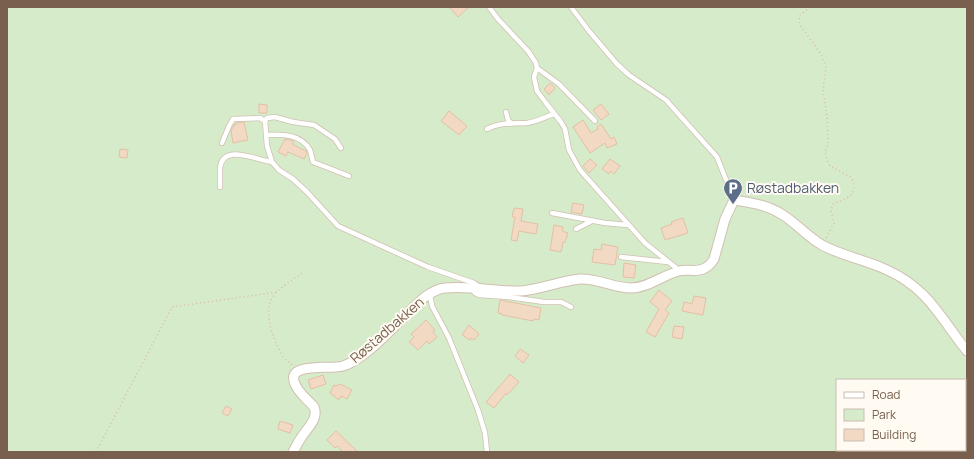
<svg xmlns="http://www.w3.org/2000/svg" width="974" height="459" font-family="Manrope,sans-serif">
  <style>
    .green { fill: #d6ebca; fill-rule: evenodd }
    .building { fill: #f2d9c4; stroke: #e4c0a4 }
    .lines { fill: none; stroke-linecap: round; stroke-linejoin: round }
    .lane-casing { stroke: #d0c0b1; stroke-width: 6 }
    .street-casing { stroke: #d0c0b1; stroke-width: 11 }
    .path { stroke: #d8bca6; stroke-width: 1.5; stroke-dasharray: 1 3; stroke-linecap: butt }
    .lane { stroke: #fff; stroke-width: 4.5 }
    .street { stroke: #fff; stroke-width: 9 }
    .labels { text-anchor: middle; stroke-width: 4; stroke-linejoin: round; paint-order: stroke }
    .service-label { font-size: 14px; fill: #4e5e75; stroke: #fffbf3; text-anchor: start }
    .street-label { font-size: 14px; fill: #79604e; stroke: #fffbf3 }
  </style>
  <rect width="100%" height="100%" fill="#fdf7ec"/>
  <path class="green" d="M7,7h960v445h-960zM837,380h128v70h-128z"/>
  <g class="building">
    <polygon points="449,7 469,7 458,17"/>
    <polygon points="550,83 555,88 549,95 544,89"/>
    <polygon points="259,104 267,105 267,113 259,113"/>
    <polygon points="601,104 609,114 601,120 593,110"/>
    <polygon points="449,111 467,126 459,135 441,121"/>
    <polygon points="583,120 591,133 598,129 597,127 601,124 611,139 614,137 617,144 607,148 605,143 590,153 573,127"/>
    <polygon points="244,122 248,140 233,143 231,131 234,125 236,125 236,123"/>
    <polygon points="285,139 294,141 292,144 306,151 307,153 304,159 288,152 286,156 278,152"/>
    <polygon points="120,149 128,150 127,158 119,157"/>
    <polygon points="590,159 597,165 589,173 583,166"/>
    <polygon points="610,159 620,166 614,174 611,171 609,174 602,169"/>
    <polygon points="573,203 584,205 582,214 571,212"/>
    <polygon points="514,208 523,209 521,221 538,224 536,234 519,231 517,241 511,240 515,217 512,217"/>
    <polygon points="683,218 688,233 665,240 661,228 672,224 671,222"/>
    <polygon points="554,225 563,227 562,231 568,233 565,242 563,242 561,252 550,250"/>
    <polygon points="602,244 618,247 615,265 592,262 594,249 601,250"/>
    <polygon points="624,263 636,265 634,278 623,277"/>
    <polygon points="659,290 672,301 665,310 669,313 655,337 646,332 659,309 650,302"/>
    <polygon points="694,296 706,298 703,315 682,311 684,302 692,304"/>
    <polygon points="500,300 541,308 539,320 534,319 533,321 502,315 502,314 498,313"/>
    <polygon points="426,320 435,330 433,332 437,337 429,344 427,341 418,350 409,342 414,337 411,334"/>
    <polygon points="469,325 479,334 474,340 471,338 470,340 462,335"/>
    <polygon points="674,326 684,327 682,339 672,337"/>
    <polygon points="520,349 529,355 523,363 515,356"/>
    <polygon points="510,374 519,382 507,395 506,393 494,408 486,402"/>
    <polygon points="323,375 326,384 311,389 308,380"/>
    <polygon points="340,384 352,390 347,399 341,396 339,400 330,393 334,385 336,386"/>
    <polygon points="226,406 232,409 228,416 222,413"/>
    <polygon points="280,421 293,425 290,433 278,429"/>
    <polygon points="336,431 358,452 343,452 337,446 335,448 327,440"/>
  </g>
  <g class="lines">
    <defs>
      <g id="lane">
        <polyline points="489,7 498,19 528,51 536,63 537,68 534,77 537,91 546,103 561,122 565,129 569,150 580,170 645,243 680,271"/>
        <polyline points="571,7 589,31 617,64 629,75 666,100 717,157 734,200"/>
        <polyline points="537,68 559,84 595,121"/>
        <polyline points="506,112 508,120 511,123"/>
        <polyline points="265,121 267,146 272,162 279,170 293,179 307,192 338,226 428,267 474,283 480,287"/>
        <polyline points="265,121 267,118 275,117 293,122 314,125 335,139 341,148"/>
        <path d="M487,129c12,-7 26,-5 40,-6 9,-1 18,-6 27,-9"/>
        <path d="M267,135c15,-1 34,-1 43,15 1,3 2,8 3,12l36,14"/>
        <polyline points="222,143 229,126 233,119 260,118 265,121"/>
        <path d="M220,187c0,-6 0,-13 0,-19 3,-25 36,-8 52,-6"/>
        <polyline points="552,213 605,223 628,225"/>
        <polyline points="576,229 592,221"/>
        <polyline points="621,257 668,262"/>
        <polyline points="472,288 475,293 479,295 509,297 544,302 561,302 571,307"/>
        <polyline points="430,294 432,306 449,338 478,410 485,433 487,452"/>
      </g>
      <path id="street" d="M293,452c3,-5 5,-10 8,-14 6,-10 18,-19 13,-31 -5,-6 -15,-14 -18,-21 -14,-25 35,-16 47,-20 20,-6 48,-36 63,-51 11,-11 23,-25 39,-27 25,-3 51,4 76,3 21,-2 39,-10 59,-12 18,-1 33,9 51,9 17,0 32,-13 48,-17 8,-2 17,1 24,-2 5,-2 8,-5 11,-10l11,-40 9,-19c18,3 34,5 49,15 14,9 25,22 39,30 20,11 44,15 65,25 41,18 54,49 80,81"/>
    </defs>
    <use href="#lane" class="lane-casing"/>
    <use href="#street" class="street-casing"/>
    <g class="path">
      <path d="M810,7l-10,8 -1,6 2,5 21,30 4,11 -3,23 4,28 1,26 -3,8 2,8 3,6 22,12c6,19 -5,20 -19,26l-2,6 3,13 -8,15"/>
      <path d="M292,365c-3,-3 -6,-5 -9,-9 -9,-13 -20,-43 -11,-58 7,-11 21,-18 31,-26"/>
      <polyline points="96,452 172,307 277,292"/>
    </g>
    <use href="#lane" class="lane"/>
    <use href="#street" class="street"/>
  </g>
  <defs>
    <symbol id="parking-pin" viewBox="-11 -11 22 30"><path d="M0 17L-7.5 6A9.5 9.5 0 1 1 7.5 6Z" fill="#5c6f8a" stroke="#fffbf3"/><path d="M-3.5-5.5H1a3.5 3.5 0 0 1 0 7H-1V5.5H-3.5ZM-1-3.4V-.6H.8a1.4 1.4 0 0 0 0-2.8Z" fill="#fff"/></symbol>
  </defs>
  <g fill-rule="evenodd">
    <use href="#parking-pin" x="722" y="177" width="22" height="30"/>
  </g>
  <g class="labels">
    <g class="service-label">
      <text x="747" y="193">Røstadbakken</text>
    </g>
    <g class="street-label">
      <text transform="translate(387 330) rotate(-41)" y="5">Røstadbakken</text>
    </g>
  </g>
  <rect width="974" height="459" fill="none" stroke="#79604e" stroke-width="16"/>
  <rect x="836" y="379" width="130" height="72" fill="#fffbf3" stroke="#c9bdb1"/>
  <rect x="844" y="392" width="20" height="6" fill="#ffffff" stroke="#c9bdb1"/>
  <text x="872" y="399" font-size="12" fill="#79604e">Road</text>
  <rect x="844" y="409" width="20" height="12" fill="#d6ebca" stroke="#c9bdb1"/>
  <text x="872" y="419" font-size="12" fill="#79604e">Park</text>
  <rect x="844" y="429" width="20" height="12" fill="#f2d9c4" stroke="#c9bdb1"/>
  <text x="872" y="439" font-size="12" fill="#79604e">Building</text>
</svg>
